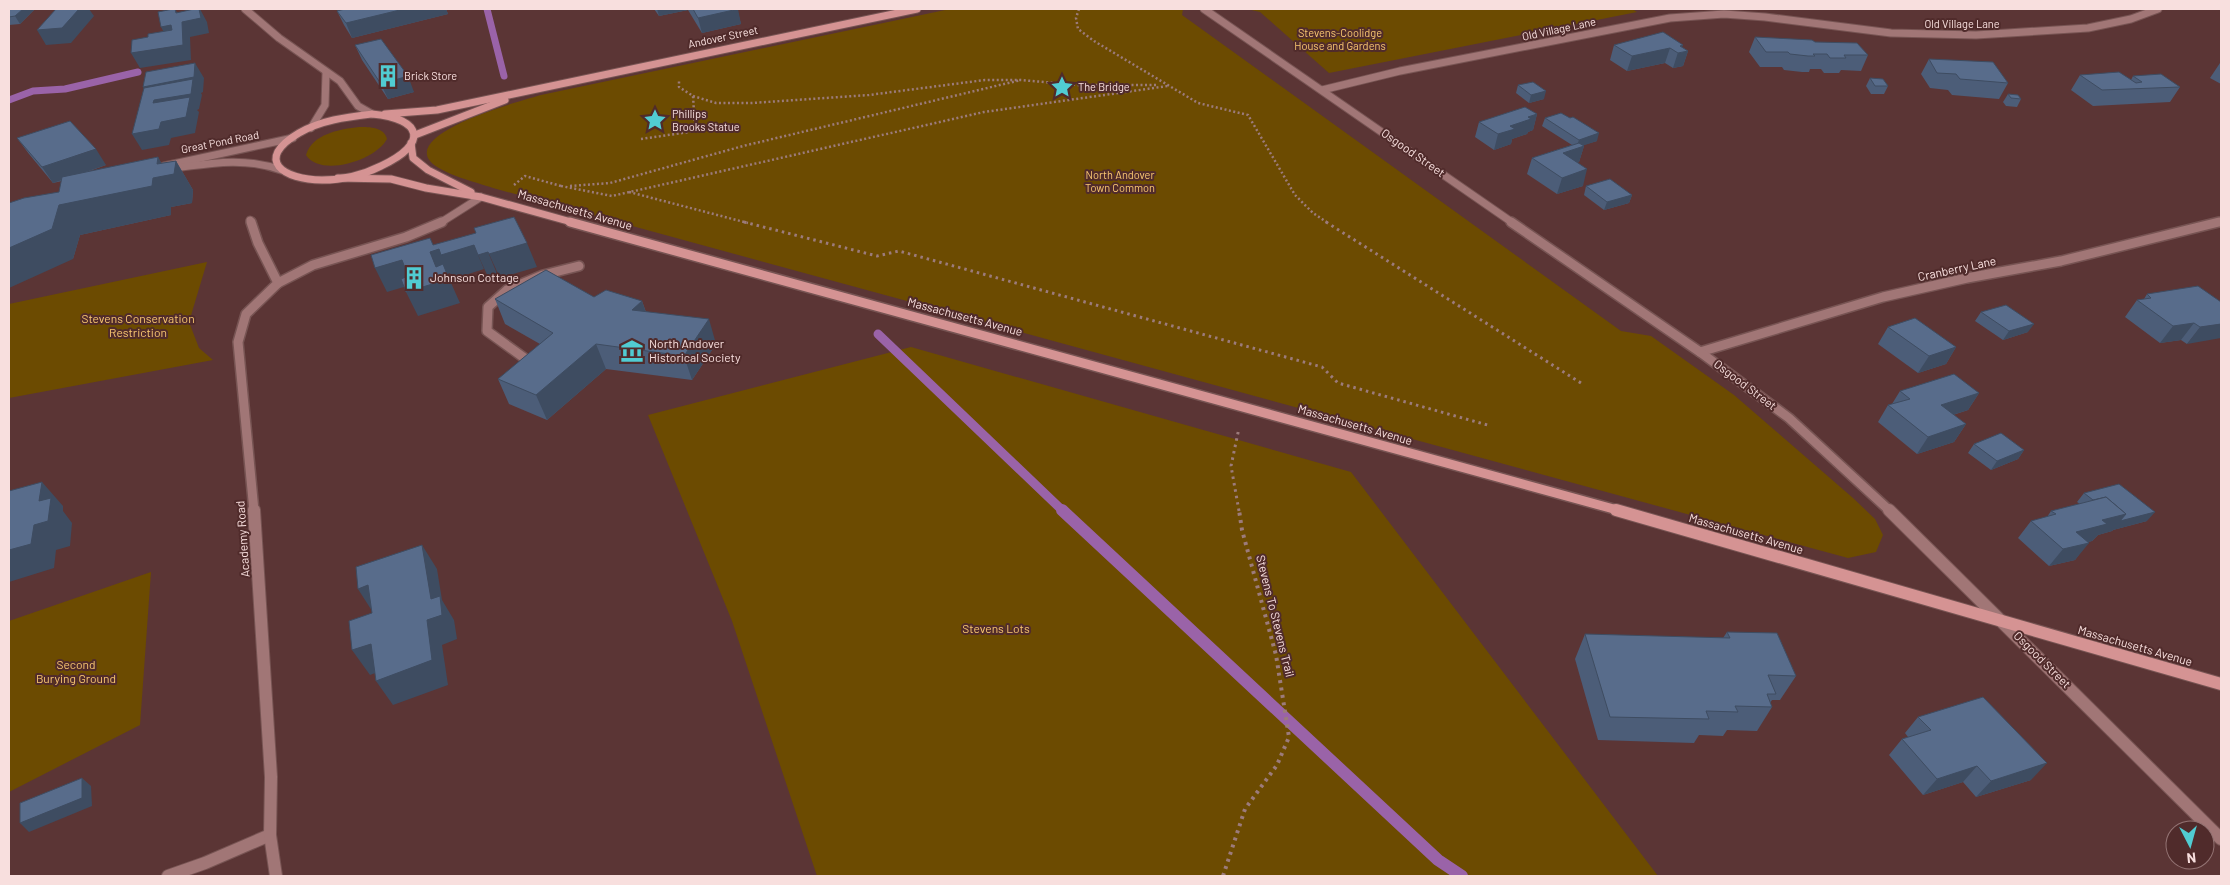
<svg xmlns="http://www.w3.org/2000/svg" width="2230" height="885" font-family="Barlow,sans-serif">
  <style>
    .green { fill: #6c4b01 }
    .lines { fill: none; stroke-linecap: round; stroke-linejoin: round }
    .stream-far2 { stroke: #9a63a8; stroke-width: 7 }
    .stream-far1 { stroke: #9a63a8; stroke-width: 9 }
    .stream { stroke: #9a63a8; stroke-width: 12 }
    .service-far1-casing { stroke: #775453; stroke-width: 12 }
    .service-casing { stroke: #775453; stroke-width: 14 }
    .minor-far2-casing { stroke: #775453; stroke-width: 9 }
    .minor-far1-casing { stroke: #775453; stroke-width: 12 }
    .minor-casing { stroke: #775453; stroke-width: 14 }
    .tertiary-far2-casing { stroke: #775453; stroke-width: 9 }
    .tertiary-far1-casing { stroke: #775453; stroke-width: 12 }
    .tertiary-casing { stroke: #775453; stroke-width: 14 }
    .secondary-far2-casing { stroke: #775453; stroke-width: 9 }
    .secondary-far1-casing { stroke: #775453; stroke-width: 12 }
    .secondary-casing { stroke: #775453; stroke-width: 14 }
    .path-far2 { stroke: #9c7b7b; stroke-width: 2.5; stroke-dasharray: 2 2.5; stroke-linecap: butt }
    .path-far1 { stroke: #9c7b7b; stroke-width: 3; stroke-dasharray: 2.5 4; stroke-linecap: butt }
    .path { stroke: #9c7b7b; stroke-width: 4; stroke-dasharray: 3 4.5; stroke-linecap: butt }
    .service-far1 { stroke: #a17676; stroke-width: 9 }
    .service { stroke: #a17676; stroke-width: 12 }
    .minor-far2 { stroke: #a17676; stroke-width: 7 }
    .minor-far1 { stroke: #a17676; stroke-width: 9 }
    .minor { stroke: #a17676; stroke-width: 12 }
    .tertiary-far2 { stroke: #a17676; stroke-width: 7 }
    .tertiary-far1 { stroke: #a17676; stroke-width: 9 }
    .tertiary { stroke: #a17676; stroke-width: 12 }
    .secondary-far2 { stroke: #d59393; stroke-width: 7 }
    .secondary-far1 { stroke: #d59393; stroke-width: 9 }
    .secondary { stroke: #d59393; stroke-width: 12 }
    .wall { fill: #4c5d78 }
    .shaded-wall { fill: #3e4c61 }
    .building { fill: #586c8b; stroke: #3e4c61 }
    .labels { text-anchor: middle; stroke-width: 4; stroke-linejoin: round; paint-order: stroke }
    .far-street-label { font-size: 11px; fill: #f8dfde; stroke: #502b2b }
    .far-park-label { font-size: 11px; fill: #f9c771; stroke: #502b2b }
    .far-poi-label { font-size: 11px; fill: #f8dfde; stroke: #502b2b; text-anchor: start }
    .street-label { font-size: 12px; fill: #f8dfde; stroke: #502b2b }
    .poi-label { font-size: 12px; fill: #f8dfde; stroke: #502b2b; text-anchor: start }
    .park-label { font-size: 12px; fill: #f9c771; stroke: #502b2b }
  </style>
  <rect width="100%" height="100%" fill="#5b3535"/>
  <g class="green">
    <path d="M950,9h233l-1,6 439,316 30,5 83,59 119,103 22,21 8,16 -7,17 -28,6 -1355,-370c-17,-6 -52,-14 -63,-27 -24,-30 94,-61 111,-66z"/>
    <polygon points="1247,9 1632,9 1637,12 1329,73 1260,12"/>
    <path d="M359,127c11,0 25,0 28,12 -11,21 -66,39 -81,16 6,-21 34,-26 53,-28z"/>
    <polygon points="207,262 189,322 199,348 213,360 9,398 9,304"/>
    <polygon points="911,347 1351,472 1658,876 817,876 732,621 648,415"/>
    <polygon points="151,572 140,725 9,792 9,621"/>
  </g>
  <g class="lines">
    <g class="stream-far2">
      <polyline points="487,9 504,76"/>
      <polyline points="9,100 33,91 65,89 138,72"/>
    </g>
    <polyline class="stream-far1" points="878,334 1063,511"/>
    <polyline class="stream" points="1062,510 1438,860 1462,876"/>
    <defs>
      <polyline id="service-far1" points="534,365 487,331 488,307 507,290 543,275 579,266"/>
      <polyline id="service" points="168,876 205,863 270,835"/>
      <g id="minor-far2">
        <polyline points="1322,90 1400,71 1670,18 1724,14 1765,17 1891,33 1976,35 2088,28 2131,19 2158,9"/>
        <polyline points="250,220 251,223"/>
        <polyline points="440,223 481,197"/>
        <polyline points="2214,223 2221,221"/>
      </g>
      <g id="minor-far1">
        <polyline points="251,222 258,243 278,283 246,314 238,342 254,511"/>
        <polyline points="278,283 313,265 406,237 442,222"/>
        <polyline points="1700,352 1883,297 1967,278 2061,261 2219,222"/>
      </g>
      <polyline id="minor" points="254,510 271,777 270,835 276,876"/>
      <g id="tertiary-far2">
        <polyline points="245,9 279,38 340,81 358,106 372,114"/>
        <polyline points="1204,9 1513,223"/>
        <polyline points="311,128 325,105 326,73"/>
        <polyline points="164,166 293,138"/>
        <path d="M175,168c37,-5 70,-11 106,2"/>
      </g>
      <polyline id="tertiary-far1" points="1511,222 1700,352 1789,418 1890,511"/>
      <polyline id="tertiary" points="1889,510 2221,839"/>
      <g id="secondary-far2">
        <path d="M372,114c52,5 56,30 9,52 -18,9 -38,14 -59,14 -38,0 -69,-20 -23,-47 22,-13 48,-16 73,-19z"/>
        <polyline points="385,114 437,110 917,9"/>
        <polyline points="415,135 505,100"/>
        <polyline points="411,143 413,158 428,170 471,192"/>
        <polyline points="338,178 391,179 426,188 481,197 575,223"/>
      </g>
      <polyline id="secondary-far1" points="570,222 1621,511"/>
      <polyline id="secondary" points="1616,510 2221,684"/>
    </defs>
    <use href="#service-far1" class="service-far1-casing"/>
    <use href="#service" class="service-casing"/>
    <use href="#minor-far2" class="minor-far2-casing"/>
    <use href="#minor-far1" class="minor-far1-casing"/>
    <use href="#minor" class="minor-casing"/>
    <use href="#tertiary-far2" class="tertiary-far2-casing"/>
    <use href="#tertiary-far1" class="tertiary-far1-casing"/>
    <use href="#tertiary" class="tertiary-casing"/>
    <use href="#secondary-far2" class="secondary-far2-casing"/>
    <use href="#secondary-far1" class="secondary-far1-casing"/>
    <use href="#secondary" class="secondary-casing"/>
    <g class="path-far2">
      <polyline points="1079,9 1076,18 1078,29 1094,41 1198,103 1248,115 1295,195 1313,213 1328,223"/>
      <polyline points="693,96 716,103 752,103 869,95 985,80 1021,80 1078,85 1158,85"/>
      <polyline points="641,139 689,132 695,128 693,96 679,87 679,81"/>
      <polyline points="514,185 525,176 561,186"/>
      <polyline points="561,186 612,196 984,112 1168,86"/>
      <polyline points="570,186 610,183 743,146 1021,80"/>
      <polyline points="629,192 748,223"/>
    </g>
    <g class="path-far1">
      <polyline points="744,222 877,256 899,251 1322,367 1338,383 1491,426"/>
      <polyline points="1326,222 1581,383"/>
      <polyline points="1239,511 1231,466 1239,428"/>
    </g>
    <polyline class="path" points="1223,876 1245,809 1277,765 1289,737 1276,655 1242,530 1239,510"/>
    <use href="#service-far1" class="service-far1"/>
    <use href="#service" class="service"/>
    <use href="#minor-far2" class="minor-far2"/>
    <use href="#minor-far1" class="minor-far1"/>
    <use href="#minor" class="minor"/>
    <use href="#tertiary-far2" class="tertiary-far2"/>
    <use href="#tertiary-far1" class="tertiary-far1"/>
    <use href="#tertiary" class="tertiary"/>
    <use href="#secondary-far2" class="secondary-far2"/>
    <use href="#secondary-far1" class="secondary-far1"/>
    <use href="#secondary" class="secondary"/>
  </g>
  <g class="wall">
    <polygon points="9,9 35,9 20,24 9,25"/>
    <polygon points="345,9 446,9 448,14 352,38 344,25 337,11"/>
    <polygon points="654,9 737,9 741,24 702,33 688,10 659,16"/>
    <polygon points="1755,37 1815,42 1868,55 1861,71 1841,70 1839,73 1824,73 1821,69 1810,69 1809,72 1802,72 1784,70 1782,67 1760,67 1749,52"/>
    <polygon points="355,45 414,92 388,99 362,60"/>
    <polygon points="1614,45 1682,47 1688,51 1683,66 1673,68 1665,63 1627,71 1610,60"/>
    <polygon points="1929,59 2008,83 1999,99 1952,95 1948,90 1930,88 1921,74"/>
    <polygon points="2220,63 2221,63 2221,84 2210,78"/>
    <polygon points="2080,75 2131,80 2133,76 2180,87 2170,102 2093,106 2071,90"/>
    <polygon points="1870,78 1888,86 1884,94 1871,94 1866,86"/>
    <polygon points="1518,85 1544,99 1529,103 1516,93"/>
    <polygon points="2008,94 2021,99 2017,107 2006,106 2003,102"/>
    <polygon points="1537,114 1533,130 1528,132 1527,134 1512,139 1511,144 1494,150 1475,137 1479,122"/>
    <polygon points="1545,118 1597,141 1583,145 1584,146 1579,162 1577,163 1583,186 1557,194 1527,174 1532,158 1572,145 1542,126"/>
    <polygon points="17,138 106,165 87,172 158,157 161,163 176,161 193,190 192,203 171,207 171,215 80,235 73,259 59,192 62,181 53,183 29,154"/>
    <polygon points="1586,186 1632,195 1629,203 1604,210 1584,195"/>
    <polygon points="2147,294 2221,302 2187,344 2181,340 2160,343 2125,317 2137,300 2144,299"/>
    <polygon points="594,297 642,301 646,312 716,344 692,380 606,369 547,420 509,404 498,379 540,344 505,324 495,299"/>
    <polygon points="1981,312 2028,332 2003,340 1975,321"/>
    <polygon points="1888,327 1956,347 1946,364 1918,373 1878,344"/>
    <polygon points="1900,391 1979,393 1968,410 1953,415 1966,424 1954,442 1917,454 1878,422 1888,405 1892,404"/>
    <polygon points="1974,444 2024,450 2018,459 1991,470 1968,453"/>
    <polygon points="2084,493 2147,521 2113,530 2112,531 2098,535 2092,541 2088,542 2075,560 2049,566 2018,538 2031,521 2047,517 2051,511 2080,504 2077,502"/>
    <polygon points="1727,632 1796,676 1780,700 1772,700 1770,703 1772,707 1757,731 1727,730 1723,736 1699,735 1694,743 1598,740 1575,659 1585,634 1723,638"/>
    <polygon points="1918,717 2031,780 1976,797 1963,782 1923,795 1889,755 1902,739 1908,737 1905,733"/>
  </g>
  <g class="shaded-wall">
    <polygon points="23,9 35,9 20,24 15,16"/>
    <polygon points="79,9 89,9 94,16 71,43 46,45 37,30"/>
    <polygon points="175,9 183,22 200,9 207,22 209,33 190,37 191,60 140,68 131,53 183,45"/>
    <polygon points="404,9 446,9 448,14 352,38 346,23"/>
    <polygon points="657,9 688,9 688,10 659,16"/>
    <polygon points="738,9 741,24 702,33 698,18"/>
    <polygon points="171,25 180,40 169,42 161,27"/>
    <polygon points="1683,45 1680,53 1688,51 1683,66 1673,68 1680,46"/>
    <polygon points="1670,48 1665,63 1627,71 1632,56"/>
    <polygon points="195,63 204,78 203,92 201,93 202,95 199,109 197,110 199,112 195,133 171,138 169,145 142,150 132,134 153,103 143,87"/>
    <polygon points="408,76 414,92 388,99 381,84"/>
    <polygon points="1546,91 1544,99 1529,103 1531,95"/>
    <polygon points="1537,114 1533,130 1528,132 1527,134 1512,139 1511,144 1494,150 1498,134 1510,126 1528,117"/>
    <polygon points="1599,133 1597,141 1576,148 1579,140"/>
    <polygon points="1584,146 1579,162 1558,169 1563,153"/>
    <polygon points="96,149 106,165 53,183 42,167"/>
    <polygon points="158,157 168,175 176,161 193,190 192,203 171,207 171,215 80,235 73,259 9,288 9,248 59,205 153,178 157,164"/>
    <polygon points="1587,169 1583,186 1557,194 1562,178"/>
    <polygon points="1632,195 1629,203 1604,210 1607,202"/>
    <polygon points="527,243 537,267 500,278 489,254"/>
    <polygon points="474,245 484,269 453,279 450,273 447,274 460,303 418,316 406,292 436,267 430,252 439,249"/>
    <polygon points="488,252 498,276 489,279 478,255"/>
    <polygon points="402,260 414,284 387,292 375,268"/>
    <polygon points="642,301 650,325 632,310"/>
    <polygon points="709,319 716,344 692,380 684,356"/>
    <polygon points="2194,323 2181,340 2160,343 2173,326"/>
    <polygon points="2034,324 2028,332 2003,340 2009,331"/>
    <polygon points="2221,324 2221,338 2187,344 2200,327"/>
    <polygon points="596,344 606,369 547,420 536,395"/>
    <polygon points="1956,347 1946,364 1918,373 1929,356"/>
    <polygon points="1979,393 1968,410 1930,422 1941,405"/>
    <polygon points="1966,424 1954,442 1917,454 1928,437"/>
    <polygon points="2024,450 2018,459 1991,470 1997,461"/>
    <polygon points="42,482 63,506 63,511 72,523 70,546 56,550 54,568 9,582 9,550 34,525 39,501"/>
    <polygon points="2155,512 2147,521 2113,530 2112,531 2098,535 2092,541 2062,549 2076,532 2102,520 2126,514"/>
    <polygon points="2089,543 2075,560 2049,566 2063,549"/>
    <polygon points="422,545 437,569 442,600 454,620 457,639 442,645 448,685 393,705 376,681 431,599"/>
    <polygon points="368,585 374,614 358,589"/>
    <polygon points="371,644 388,668 370,675 352,650"/>
    <polygon points="2047,763 2031,780 1976,797 1991,781"/>
    <polygon points="1977,766 1963,782 1923,795 1937,779"/>
    <polygon points="82,778 91,786 92,806 29,832 20,823"/>
  </g>
  <g class="building">
    <polygon points="9,9 23,9 15,16 9,17"/>
    <polygon points="56,9 79,9 62,28 37,30"/>
    <polygon points="173,9 175,9 176,13 194,9 199,9 201,18 182,22 183,45 131,53 132,40 148,37 148,34 172,30 171,25 161,27 158,12"/>
    <polygon points="345,9 404,9 346,23 337,11"/>
    <polygon points="693,9 738,9 698,18"/>
    <polygon points="1663,32 1683,45 1680,46 1688,51 1678,53 1670,48 1632,56 1614,45"/>
    <polygon points="1755,37 1812,40 1815,42 1857,43 1868,55 1844,55 1846,58 1830,58 1827,54 1813,54 1815,56 1808,56 1790,54 1788,52 1766,52"/>
    <polygon points="381,39 408,76 381,84 355,45"/>
    <polygon points="1929,59 1993,62 2008,83 1960,79 1956,74 1937,73"/>
    <polygon points="195,63 194,77 143,87 146,72"/>
    <polygon points="2119,72 2136,83 2142,82 2133,76 2161,74 2180,87 2102,90 2080,75"/>
    <polygon points="1870,78 1883,79 1888,86 1875,86"/>
    <polygon points="193,79 191,94 154,100 153,103 190,97 186,117 161,122 159,129 132,134 144,88"/>
    <polygon points="1533,82 1546,91 1531,95 1518,85"/>
    <polygon points="2008,94 2018,95 2021,99 2011,98"/>
    <polygon points="1525,107 1537,114 1528,117 1531,119 1510,126 1515,129 1498,134 1479,122"/>
    <polygon points="1561,113 1570,118 1573,117 1599,133 1579,140 1545,118"/>
    <polygon points="70,121 96,149 42,167 17,138"/>
    <polygon points="1579,143 1584,146 1563,153 1587,169 1562,178 1532,158"/>
    <polygon points="158,157 157,164 176,161 174,174 153,178 152,186 59,205 52,229 9,248 9,203 24,198 59,192 62,177"/>
    <polygon points="1610,179 1632,195 1607,202 1586,186"/>
    <polygon points="514,217 527,243 489,254 488,252 478,255 474,245 441,255 439,249 430,252 436,267 443,264 449,279 406,292 401,279 408,276 402,260 375,268 371,255 430,238 433,245 476,233 474,228"/>
    <polygon points="546,270 594,297 606,290 642,301 632,310 709,319 684,356 596,344 536,395 498,379 553,333 495,299"/>
    <polygon points="2198,286 2221,302 2221,324 2200,327 2194,323 2173,326 2137,300 2151,298 2147,294"/>
    <polygon points="2006,305 2034,324 2009,331 1981,312"/>
    <polygon points="1915,318 1956,347 1929,356 1888,327"/>
    <polygon points="1954,374 1979,393 1941,405 1966,424 1928,437 1888,405 1910,399 1900,391"/>
    <polygon points="2001,433 2024,450 1997,461 1974,444"/>
    <polygon points="42,482 39,501 51,498 48,521 34,525 31,544 9,550 9,491"/>
    <polygon points="2119,484 2155,512 2120,521 2126,514 2106,497 2093,500 2084,493"/>
    <polygon points="2106,497 2126,514 2102,520 2107,524 2076,532 2089,543 2063,549 2031,521 2056,514 2051,511"/>
    <polygon points="422,545 431,599 440,596 442,615 427,620 432,660 376,681 371,644 352,650 349,621 372,613 368,585 358,589 356,567"/>
    <polygon points="1727,632 1777,633 1796,676 1768,675 1776,694 1767,694 1772,707 1735,706 1738,712 1706,711 1709,719 1610,717 1585,634 1730,638"/>
    <polygon points="1983,697 2047,763 1991,781 1977,766 1937,779 1902,739 1931,730 1918,717"/>
    <polygon points="82,778 82,798 20,823 20,803"/>
  </g>
  <defs>
    <symbol id="building-bare" viewBox="-9 -9 18 18"><path d="M-4-6H4V6H1V3H-1V6H-4ZM-2.5-4.3h1.7v1.8h-1.7ZM.8-4.3h1.7v1.8H.8ZM-2.5-1h1.7V.8h-1.7ZM.8-1h1.7V.8H.8Z" fill="#51ccd2" stroke="#502b2b" stroke-width="2.5" paint-order="stroke"/></symbol>
    <symbol id="sight-bare" viewBox="-9 -9 18 18"><path d="M0-6L1.8-2.2L6-1.7L2.9 1.2L3.7 5.4L0 3.3L-3.7 5.4L-2.9 1.2L-6-1.7L-1.8-2.2Z" fill="#51ccd2" stroke="#502b2b" stroke-width="2.5" paint-order="stroke"/></symbol>
    <symbol id="museum-bare" viewBox="-9 -9 18 18"><path d="M0-6L6-3V-2H-6V-3ZM-5-1h2V3h-2ZM-1-1h2V3h-2ZM3-1h2V3H3ZM-6 4H6V6H-6Z" fill="#51ccd2" stroke="#502b2b" stroke-width="2.5" paint-order="stroke"/></symbol>
  </defs>
  <g fill-rule="evenodd">
    <use href="#building-bare" x="372" y="60" width="32" height="32"/>
    <use href="#sight-bare" x="1046" y="71" width="32" height="32"/>
    <use href="#sight-bare" x="639" y="104" width="32" height="32"/>
    <use href="#building-bare" x="398" y="262" width="32" height="32"/>
    <use href="#museum-bare" x="616" y="335" width="32" height="32"/>
  </g>
  <g class="labels">
    <g class="far-street-label">
      <text x="1962" y="28">Old Village Lane</text>
      <text transform="translate(1559 29) rotate(-12)" y="4">Old Village Lane</text>
      <text transform="translate(723 37) rotate(-12)" y="4">Andover Street</text>
      <text transform="translate(220 142) rotate(-11)" y="4">Great Pond Road</text>
    </g>
    <g class="far-park-label">
      <text x="1340" y="37">Stevens-Coolidge<tspan x="1340" dy="13">House and Gardens</tspan></text>
      <text x="1120" y="179">North Andover<tspan x="1120" dy="13">Town Common</tspan></text>
    </g>
    <g class="far-poi-label">
      <text x="404" y="80">Brick Store</text>
      <text x="1078" y="91">The Bridge</text>
      <text x="672" y="118">Phillips<tspan x="672" dy="13">Brooks Statue</tspan></text>
    </g>
    <g class="street-label">
      <text transform="translate(1413 153) rotate(35)" y="4">Osgood Street</text>
      <text transform="translate(575 210) rotate(16)" y="4">Massachusetts Avenue</text>
      <text transform="translate(1957 269) rotate(-12)" y="4">Cranberry Lane</text>
      <text transform="translate(965 317) rotate(15)" y="4">Massachusetts Avenue</text>
      <text transform="translate(1745 385) rotate(37)" y="4">Osgood Street</text>
      <text transform="translate(1355 425) rotate(16)" y="4">Massachusetts Avenue</text>
      <text transform="translate(1746 534) rotate(16)" y="4">Massachusetts Avenue</text>
      <text transform="translate(243 539) rotate(-94)" y="4">Academy Road</text>
      <text transform="translate(1275 616) rotate(76)" y="4">Stevens To Stevens Trail</text>
      <text transform="translate(2135 646) rotate(16)" y="4">Massachusetts Avenue</text>
      <text transform="translate(2042 660) rotate(45)" y="4">Osgood Street</text>
    </g>
    <g class="poi-label">
      <text x="430" y="282">Johnson Cottage</text>
      <text x="649" y="348">North Andover<tspan x="649" dy="14">Historical Society</tspan></text>
    </g>
    <g class="park-label">
      <text x="138" y="323">Stevens Conservation<tspan x="138" dy="14">Restriction</tspan></text>
      <text x="996" y="633">Stevens Lots</text>
      <text x="76" y="669">Second<tspan x="76" dy="14">Burying Ground</tspan></text>
    </g>
  </g>
  <rect width="2230" height="885" fill="none" stroke="#f8dfde" stroke-width="20"/>
  <g transform="translate(2190 845) rotate(174)"><circle r="24" fill="#502b2b" stroke="#937373"/>
  <path d="M0-4L9 19L0 12L-9 19Z" fill="#51ccd2"/>
  <text y="-8" font-size="14" font-weight="bold" text-anchor="middle" fill="#f8dfde">N</text>
  </g>
</svg>
